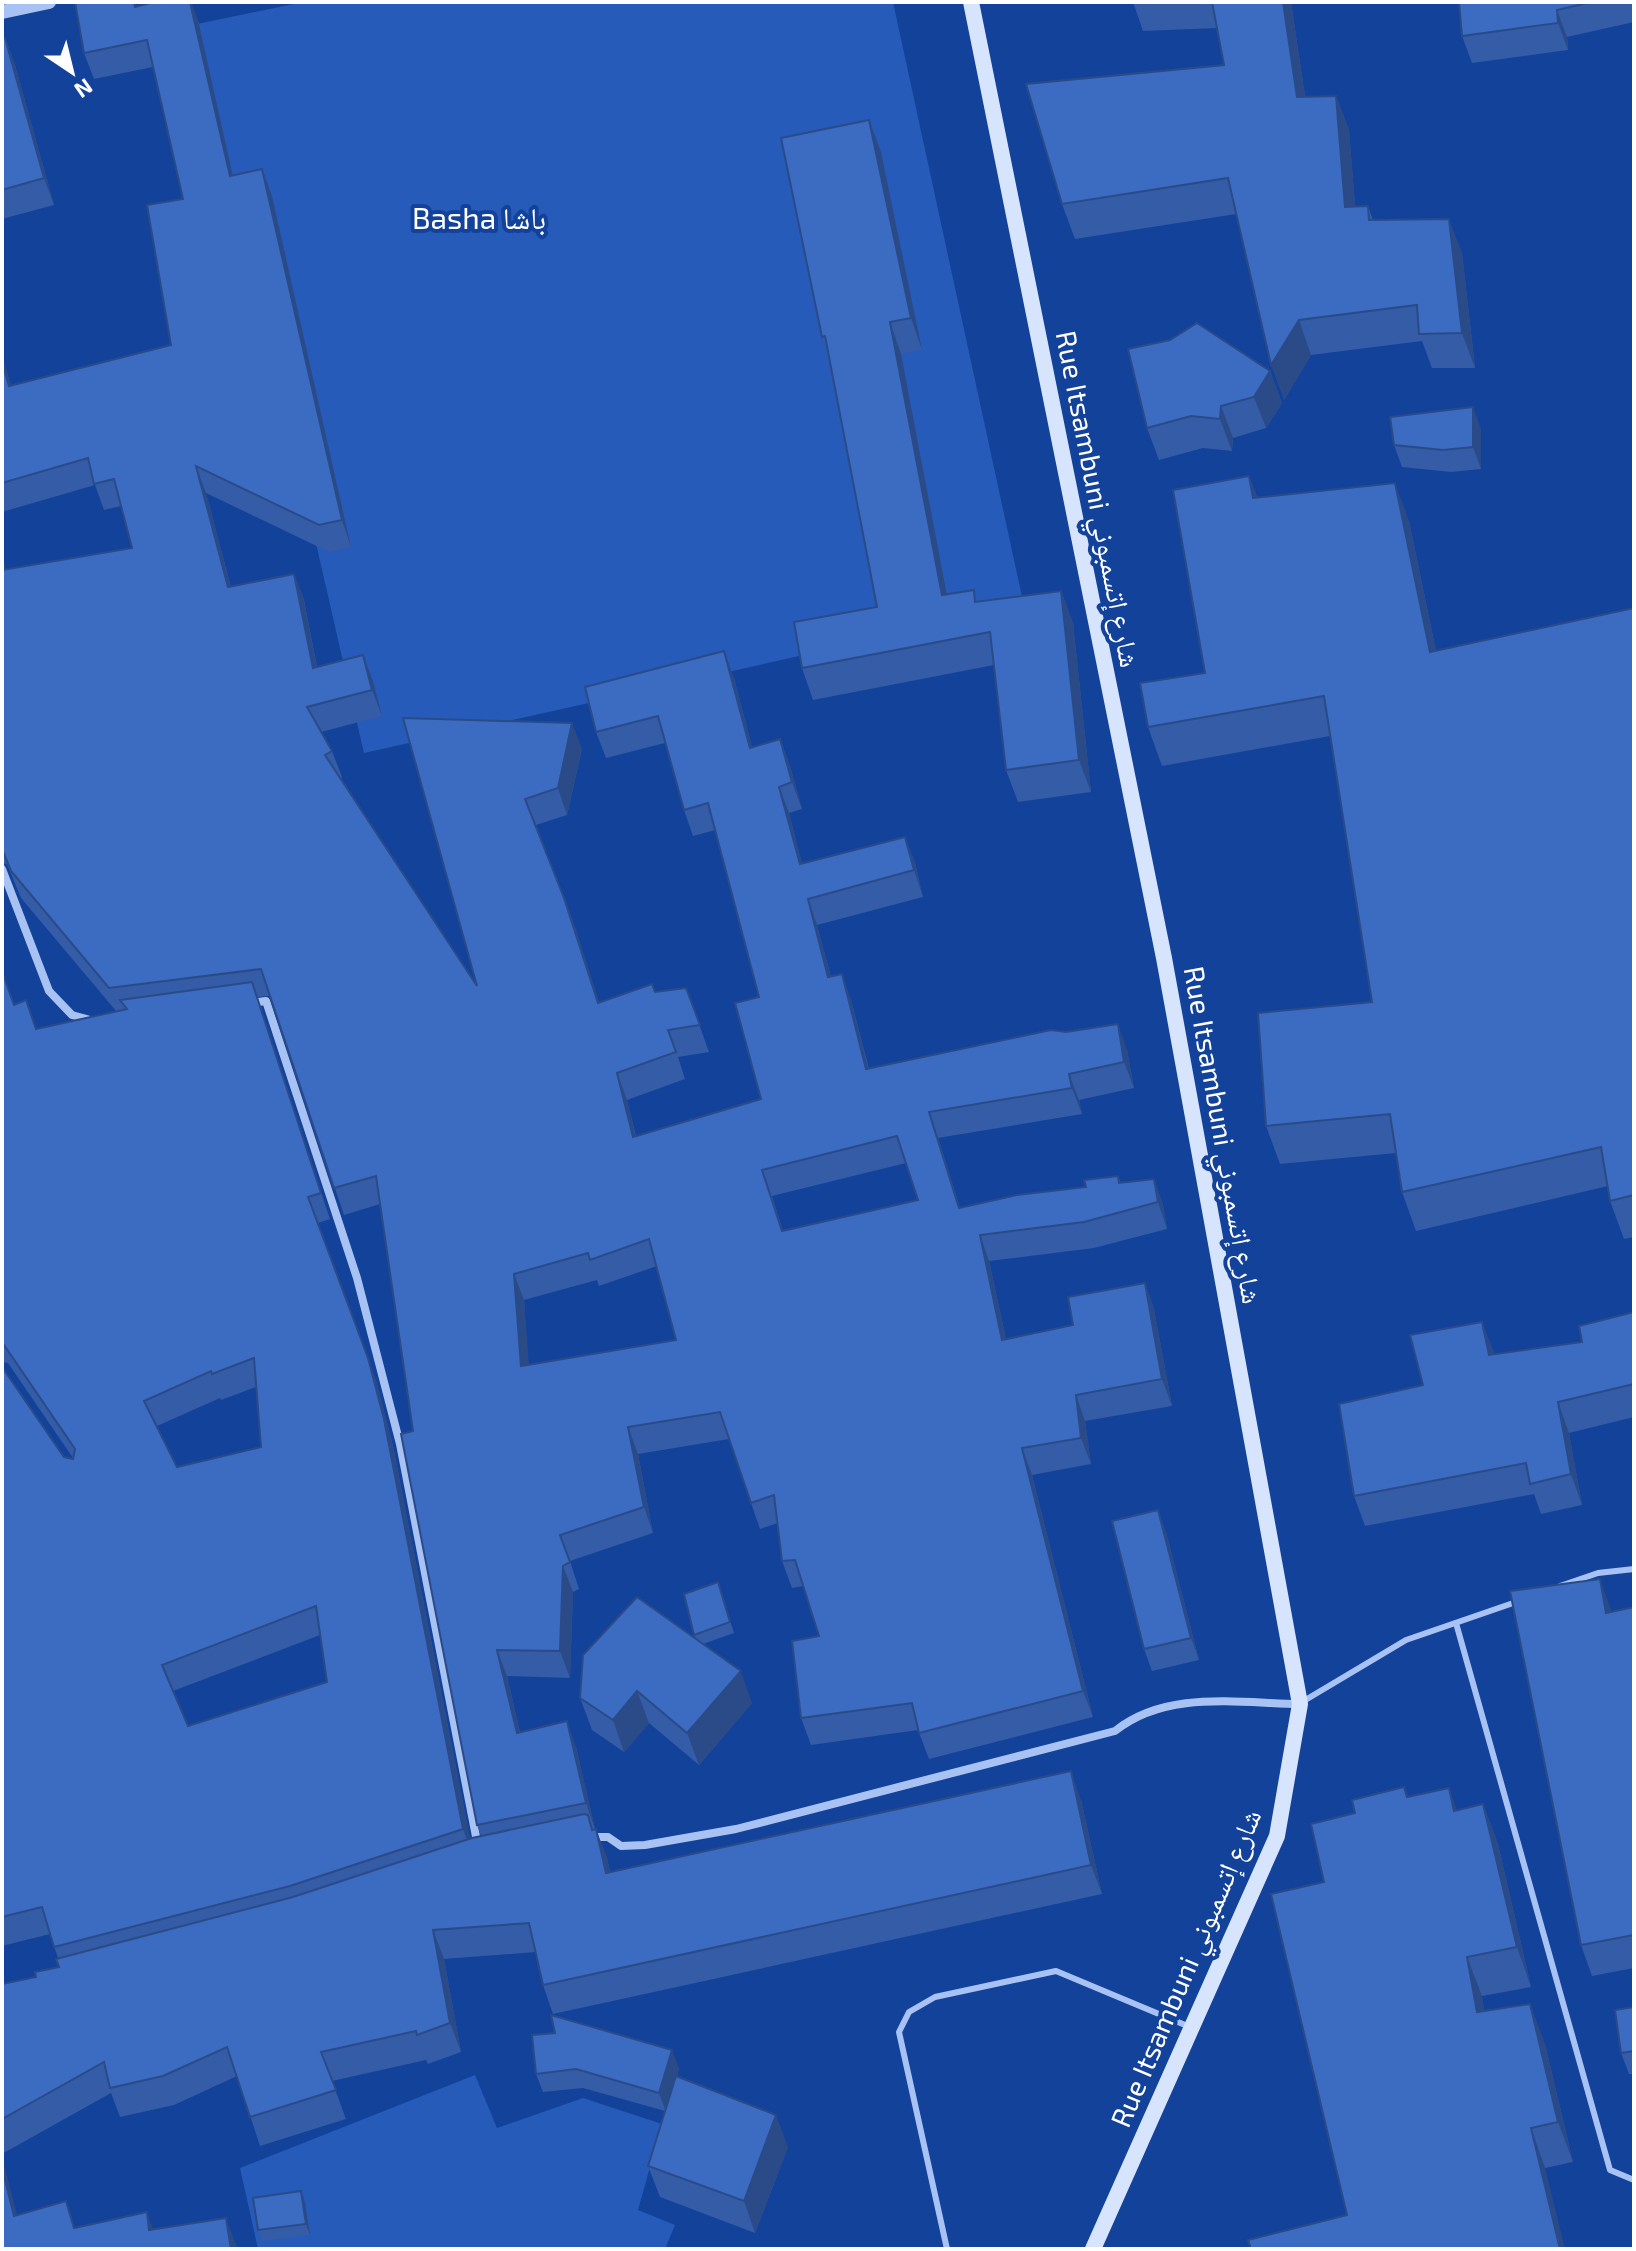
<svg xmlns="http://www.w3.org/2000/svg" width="1636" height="2251" font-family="'Exo 2','Noto Naskh Arabic',sans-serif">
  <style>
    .green { fill: #265bb9 }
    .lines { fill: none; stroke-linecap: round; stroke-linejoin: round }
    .service { stroke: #a8c3f3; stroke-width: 6 }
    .minor { stroke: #a8c3f3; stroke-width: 8 }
    .tertiary { stroke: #a8c3f3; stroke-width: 14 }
    .secondary { stroke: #d7e4fd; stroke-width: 16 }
    .wall { fill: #345ca7; fill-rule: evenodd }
    .shaded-wall { fill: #2a4b88 }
    .building { fill: #3c6bc2; stroke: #2a4b88; stroke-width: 2; fill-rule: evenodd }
    .labels { text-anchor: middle; stroke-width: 8; stroke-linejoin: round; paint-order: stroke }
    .street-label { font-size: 28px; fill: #fff; stroke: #13429b }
    .neighbourhood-label { font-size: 30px; fill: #fff; stroke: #13429b }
  </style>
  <rect width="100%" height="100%" fill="#13429b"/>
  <g class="green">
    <polygon points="303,2 893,2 1024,606 364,753 197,24"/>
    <polygon points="475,2075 497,2128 583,2098 662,2124 638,2210 675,2225 665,2249 258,2249 240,2168"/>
  </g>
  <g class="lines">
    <g class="service">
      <polyline points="1560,1586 1598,1573 1634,1569"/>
      <polyline points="1456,1623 1610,2170 1634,2180"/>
      <polyline points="1302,1702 1406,1640 1519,1601"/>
      <polyline points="947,2249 899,2032 909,2012 935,1997 1056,1971 1190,2027"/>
    </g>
    <g class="minor">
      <polyline points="2,869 49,991 72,1015 94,1021"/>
      <polyline points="250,1003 266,1001 357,1278 400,1444 478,1847"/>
      <path d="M590,1837h18l13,9 24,-1 91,-16 379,-98c51,-41 122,-28 184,-27"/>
    </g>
    <polyline class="tertiary" points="2,12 49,2"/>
    <polyline class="secondary" points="971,2 1164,958 1300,1704 1277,1836 1093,2249"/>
  </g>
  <g class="wall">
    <polygon points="1133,2 1291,2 1305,96 1336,96 1349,130 1355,206 1368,206 1373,220 1462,253 1475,368 1432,368 1422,341 1311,355 1284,400 1236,214 1075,239 1062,204 1224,65 1217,28 1143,31"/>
    <polygon points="1459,2 1634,2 1634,22 1567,37 1568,50 1472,63 1462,36"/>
    <path d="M139,6l59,14 35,155 29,-6 10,27 79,351 -22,5 -123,-59 25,94 63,-13 10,26 13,67 46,-12 10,26 9,35 -61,16 11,19 10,26 -1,1 136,208 -74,-268 179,31 -15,66 -31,10 38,99 25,79 87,-15 23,64 -31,5 7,22 -58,21 9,36 125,-37 -2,-102 -44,-167 -22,6 -9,-26 -19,-67 -59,15 -10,-26 138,-54 18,69 28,-8 10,27 12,43 -13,4 13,51 103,-27 10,26 8,34 -106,28 14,52 20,23 18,69 258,-19 7,38 -55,12 3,14 -144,24 22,70 126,-21 32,-11 3,7 33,-4 9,26 4,24 -73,19 -105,13 17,78 67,-14 72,-42 9,26 18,97 -87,15 6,43 -59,11 61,242 -164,42 -11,-29 -107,15 -10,-27 18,-82 -16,-50 -11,2 -10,-27 -4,-38 -18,6 -31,-90 -91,15 15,79 -83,28 9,28 -6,3 -3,86 -63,-2 13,56 56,15 19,82 12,29 3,14 471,-72 21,94 -549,120 -10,-29 -7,-33 -92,7 17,93 -33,12 -2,-4 -94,21 14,38 -86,27 -23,-70 -63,29 -54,12 -9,-24 -109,61v-170l34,-7 23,-10 -1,-9 -8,-24 -48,12v-579l62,90 9,1 -65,-95 -6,-1v-390l12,33 22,24 80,-18 -95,-113 -14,-34 -5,-1v-311l3,18 127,-22 -11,-42 -17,4 -9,-25 -93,27v-156l9,30 160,-41 12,-146 -30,-132 -59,12 -10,-26zM270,996l74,219 36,-11 33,227 64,394 4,11 -11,3 -77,-393 -16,-62 -59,-161 12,-4 -73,-222zM906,1163l12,37 -135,31 -11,-35zM657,1266l19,74 -148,25 -4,-65 73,-20 2,6zM256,1387l5,60 -84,20 -20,-41 63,-28 1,2zM320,1635l7,47 -139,44 -15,-35z"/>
    <polygon points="5,38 15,65 54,205 2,219 2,39"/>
    <polygon points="869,120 881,152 922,350 901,354 947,594 978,601 1061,591 1073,623 1091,792 1018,802 1006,770 994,665 813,700 802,668 877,607 829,357 822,337"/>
    <polygon points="1270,371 1282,403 1266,428 1233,438 1232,451 1203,448 1159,460 1147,428"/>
    <polygon points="1481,429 1481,469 1451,472 1402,467 1394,445"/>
    <polygon points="1249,476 1257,497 1409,521 1436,651 1634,608 1634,1237 1624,1239 1610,1201 1608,1186 1416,1231 1402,1192 1396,1153 1280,1164 1266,1126 1372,1002 1330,736 1162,766 1148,727 1205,673"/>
    <polygon points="1634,1312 1634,1417 1569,1433 1582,1505 1541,1514 1534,1494 1365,1526 1354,1496 1423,1385 1494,1354 1582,1342"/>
    <polygon points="1166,1532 1199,1660 1152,1671 1144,1649"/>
    <polygon points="718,1582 734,1633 703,1644 752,1703 699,1765 649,1723 624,1752 592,1730 580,1698 695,1639 684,1594"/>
    <polygon points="1634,1607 1634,1968 1592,1976 1581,1945 1612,1612"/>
    <polygon points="1408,1797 1457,1810 1483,1804 1498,1844 1531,1987 1482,1996 1484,2011 1545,2044 1573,2162 1545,2168 1324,1882 1355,1813"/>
    <polygon points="1634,2007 1634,2074 1629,2074 1621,2053"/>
    <polygon points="555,2033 679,2068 677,2076 788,2147 755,2233 660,2197 648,2166 665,2111 583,2088 543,2092 536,2074"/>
    <polygon points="305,2202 310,2235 262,2241 258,2230"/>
  </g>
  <g class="shaded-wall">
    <polygon points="190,2 191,2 198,20 239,203 230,176"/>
    <polygon points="1283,2 1291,2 1310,131 1297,97"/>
    <polygon points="1557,10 1567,37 1568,50 1558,23"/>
    <polygon points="5,38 15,65 54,205 44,178"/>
    <polygon points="1336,96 1349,130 1358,242 1345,207"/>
    <polygon points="869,120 881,152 922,350 911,318"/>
    <polygon points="262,169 272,196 351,547 342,520"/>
    <polygon points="1449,219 1462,253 1475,368 1462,333"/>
    <polygon points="1299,320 1311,355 1284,400 1271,365"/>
    <polygon points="890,322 901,354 953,627 942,595"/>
    <polygon points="2,356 19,413 9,386 2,362"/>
    <polygon points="1270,371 1282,403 1266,428 1254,397"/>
    <polygon points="1221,406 1233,438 1232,451 1220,419"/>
    <polygon points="1473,407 1481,429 1481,469 1473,447"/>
    <polygon points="196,466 206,493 238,614 228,587"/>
    <polygon points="1249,476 1263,514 1253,498"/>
    <polygon points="1395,483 1409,521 1444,690 1430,652"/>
    <polygon points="2,552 11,597 2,573"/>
    <polygon points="294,574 304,600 322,695 313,668"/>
    <polygon points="1061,591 1073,623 1091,792 1079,760"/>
    <polygon points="724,651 734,678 759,774 750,748"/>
    <polygon points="363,655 373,681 382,716 372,690"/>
    <polygon points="572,723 582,749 567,815 558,788"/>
    <polygon points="780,739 790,766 802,809 792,782"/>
    <polygon points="779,787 789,813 809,891 800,864"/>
    <polygon points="905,837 915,863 923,897 914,870"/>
    <polygon points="564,898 574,924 608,1029 598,1003"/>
    <polygon points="808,899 817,925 838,1004 828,977"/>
    <polygon points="842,974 851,1000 875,1096 866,1069"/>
    <polygon points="252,982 261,1009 330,1219 321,1193"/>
    <polygon points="1118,1024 1127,1050 1134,1088 1124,1062"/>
    <polygon points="617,1073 627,1100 642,1163 633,1137"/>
    <polygon points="1069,1074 1079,1100 1082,1114 1072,1088"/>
    <polygon points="929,1112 938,1138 968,1235 959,1208"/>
    <polygon points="1154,1179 1163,1205 1167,1229 1158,1202"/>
    <polygon points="980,1235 989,1261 1012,1366 1002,1340"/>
    <polygon points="514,1274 524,1300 531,1392 521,1366"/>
    <polygon points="1145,1283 1154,1309 1172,1406 1162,1379"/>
    <polygon points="1482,1322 1494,1352 1500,1386 1489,1355"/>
    <polygon points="368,1358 377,1384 393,1446 473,1855 463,1829"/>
    <polygon points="1076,1395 1085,1421 1091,1464 1081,1438"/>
    <polygon points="1558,1402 1569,1433 1582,1505 1571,1474"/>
    <polygon points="628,1427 638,1454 653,1533 644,1507"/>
    <polygon points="1022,1448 1032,1475 1093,1717 1083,1691"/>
    <polygon points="1158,1510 1166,1532 1199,1660 1191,1638"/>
    <polygon points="563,1566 573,1592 570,1678 560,1651"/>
    <polygon points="1600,1579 1611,1610 1618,1643 1606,1613"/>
    <polygon points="497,1650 507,1676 526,1759 517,1733"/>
    <polygon points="741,1671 752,1703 699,1765 687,1733"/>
    <polygon points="637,1691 649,1723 624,1752 613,1720"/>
    <polygon points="567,1721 576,1747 595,1829 586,1803"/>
    <polygon points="1071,1771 1081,1800 1102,1894 1091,1865"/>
    <polygon points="1449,1788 1463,1827 1454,1811"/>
    <polygon points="1483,1804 1498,1844 1531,1987 1517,1947"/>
    <polygon points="596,1829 607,1858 616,1902 606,1873"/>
    <polygon points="433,1930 444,1959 461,2052 450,2023"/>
    <polygon points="1467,1957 1482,1996 1491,2052 1477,2012"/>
    <polygon points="1530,2004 1545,2044 1573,2162 1558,2122"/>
    <polygon points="672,2050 679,2068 666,2112 659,2093"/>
    <polygon points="776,2115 788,2147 755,2233 744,2201"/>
    <polygon points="1531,2128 1545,2168 1565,2249 1560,2249"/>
    <polygon points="2,2157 25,2245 14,2216 2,2168"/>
    <polygon points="301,2191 305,2202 310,2235 306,2224"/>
    <polygon points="147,2212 157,2241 149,2230"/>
    <polygon points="226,2218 237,2247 237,2249 231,2249"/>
  </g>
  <g class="building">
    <path d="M75,2h59l1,5 19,-5h36l40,174 32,-7 80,351 -23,5 -123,-59 32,121 66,-13 19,94 50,-13 9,35 -65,17 25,44 -7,4 152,231 -74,-268 169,5 -14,65 -33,11 39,99 34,105 54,-19 3,8 31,-4 14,37 -32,5 8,22 -59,21 16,64 128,-38 -26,-96 24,-6 -51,-194 -24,7 -26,-94 -62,16 -11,-45 139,-36 26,97 30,-9 12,43 -13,5 21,77 105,-27 9,33 -106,29 20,78 14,-3 24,95 185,-39 15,2 52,-8 6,38 -55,12 3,14 -143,24 30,96 58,-13 69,-8 -2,-7 34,-4 1,7 35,-4 4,23 -74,20 -104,13 22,105 71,-15 -5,-28 77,-14 17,96 -86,16 5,43 -59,10 61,243 -164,42 -7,-30 -111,15 -9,-77 27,-5 -24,-76 -13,1 -8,-66 -23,8 -31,-91 -92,15 16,80 -84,28 10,27 -7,4 -3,85 -63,-1 20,83 50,-12 19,82 -109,22 -76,-391 12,-3 -37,-255 -42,12 -73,-219 -152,19 -98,-117 -9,-22v-279l130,-22 -18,-69 -20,5 -6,-26 -86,25v-121l7,24 162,-41 -24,-140 36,-6 -36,-159 -63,13zM897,1136l21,64 -136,31 -20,-61zM649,1239l27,101 -155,26 -7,-92 74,-21 2,7z"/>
    <polygon points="1212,2 1283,2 1297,97 1336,96 1345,207 1368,206 1369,220 1449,219 1462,333 1419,334 1417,305 1299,320 1271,365 1228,178 1062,204 1026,84 1224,65"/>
    <polygon points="1459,2 1592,2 1557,10 1558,23 1462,36"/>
    <polygon points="5,38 44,178 2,190 2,39"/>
    <polygon points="869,120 911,318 890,322 942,595 974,590 975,602 1061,591 1079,760 1006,770 990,632 802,668 794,622 877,607 825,336 822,337 781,138"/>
    <polygon points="1197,323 1270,371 1254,397 1221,406 1220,419 1191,416 1147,428 1128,349 1170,340"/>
    <polygon points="1473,407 1473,447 1443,450 1394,445 1390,417"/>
    <polygon points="1249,476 1253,498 1395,483 1430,652 1634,608 1634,1195 1610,1201 1601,1147 1402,1192 1390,1114 1266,1126 1258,1013 1372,1002 1324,696 1148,727 1140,683 1205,673 1173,490"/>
    <path d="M2,972l12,33 12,-5 10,29 91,-20 -7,-9 132,-18 69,211 -13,4 60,161 16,61 79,410 -173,57 -236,61 -12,-40 -40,10v-550l62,90 9,2 2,-10 -73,-107zM254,1358l7,89 -84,20 -33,-66 67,-30 1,3zM316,1606l11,76 -139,44 -26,-61z"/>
    <polygon points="1634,1312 1634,1384 1558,1402 1571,1474 1530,1484 1526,1463 1354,1496 1339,1404 1423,1385 1410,1335 1482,1322 1489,1355 1582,1342 1579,1326"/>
    <polygon points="1158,1510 1191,1638 1144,1649 1112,1521"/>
    <polygon points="1600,1579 1606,1613 1634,1607 1634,1935 1581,1945 1510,1591"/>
    <polygon points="718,1582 730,1622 694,1635 684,1594"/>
    <polygon points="637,1597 741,1671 687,1733 637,1691 613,1720 580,1698 583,1655"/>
    <polygon points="1071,1771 1091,1865 543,1985 529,1923 433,1930 450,2023 417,2035 416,2031 321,2052 336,2090 250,2117 227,2047 163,2076 110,2088 104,2062 2,2119 2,1984 36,1977 35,1972 59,1967 56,1959 293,1897 472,1838 584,1814 588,1815 592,1830 596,1829 606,1873"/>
    <polygon points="1404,1787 1407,1797 1449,1788 1454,1811 1483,1804 1517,1947 1467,1957 1477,2012 1530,2004 1558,2122 1531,2128 1560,2249 1251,2249 1248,2240 1347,2215 1271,1894 1324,1882 1311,1824 1355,1813 1352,1800"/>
    <polygon points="1634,2007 1634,2051 1621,2053 1615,2010"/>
    <polygon points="551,2015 672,2050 659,2093 576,2069 536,2074 532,2035 555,2033"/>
    <polygon points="676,2076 776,2115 744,2201 648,2166"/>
    <polygon points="2,2168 14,2216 66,2201 74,2228 147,2212 149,2230 226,2218 231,2249 2,2249"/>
    <polygon points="301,2191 306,2224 258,2230 253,2198"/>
  </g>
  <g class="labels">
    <g class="street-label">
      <text transform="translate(1098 499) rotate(79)" y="10">Rue Itsambuni شارع إتسمبوني</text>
      <text transform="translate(1223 1135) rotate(80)" y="10">Rue Itsambuni شارع إتسمبوني</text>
      <text transform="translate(1186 1968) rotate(-67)" y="10">Rue Itsambuni شارع إتسمبوني</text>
    </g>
    <g class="neighbourhood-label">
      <text x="479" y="229">Basha باشا</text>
    </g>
  </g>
  <rect width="1636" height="2251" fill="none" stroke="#ffffff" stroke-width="8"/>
  <g transform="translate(72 72) rotate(145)" stroke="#13429b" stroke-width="6" paint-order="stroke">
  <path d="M0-6L14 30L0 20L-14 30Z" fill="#ffffff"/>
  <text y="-12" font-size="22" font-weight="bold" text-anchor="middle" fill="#ffffff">N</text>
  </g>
</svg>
